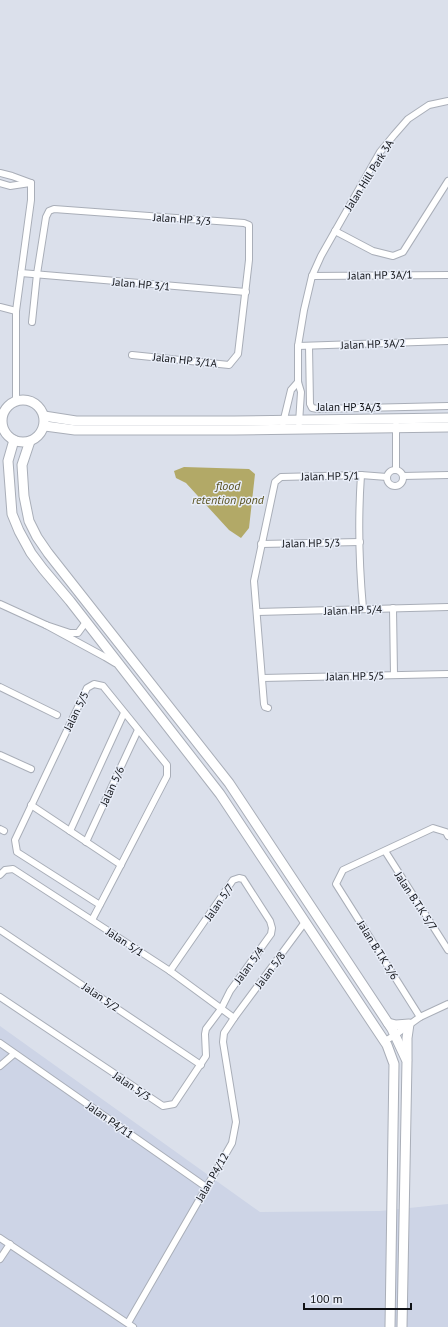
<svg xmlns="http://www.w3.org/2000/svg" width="448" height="1327" font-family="'PT Sans',sans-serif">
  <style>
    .built { fill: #cdd4e6 }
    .water { fill: #b2a967 }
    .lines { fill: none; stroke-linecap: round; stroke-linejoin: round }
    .street-casing { stroke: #a9aeb8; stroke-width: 8 }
    .secondary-casing { stroke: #a9aeb8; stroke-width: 11 }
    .street { stroke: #fff; stroke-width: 6 }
    .secondary { stroke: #fff; stroke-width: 9 }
    .labels { text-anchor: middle; stroke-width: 3; stroke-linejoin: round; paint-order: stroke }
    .street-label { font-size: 11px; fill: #101216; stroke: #e8edf8 }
    .water-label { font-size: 12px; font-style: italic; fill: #58511e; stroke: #e8edf8 }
  </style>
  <rect width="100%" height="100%" fill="#dbe0eb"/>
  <polygon class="built" points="0,1026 260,1212 380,1211 448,1204 448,1327 0,1327"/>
  <polygon class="water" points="184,467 249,469 255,474 249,528 241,538 229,530 186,483 176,478 174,471"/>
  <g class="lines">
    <defs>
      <g id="street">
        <polyline points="0,173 12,176 31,183"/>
        <polyline points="0,183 10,186 30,183"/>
        <polyline points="335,231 373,251 393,256 403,252 448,181"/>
        <polyline points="21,273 246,292"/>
        <polyline points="312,276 448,275"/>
        <polyline points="0,307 16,311"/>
        <polyline points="32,322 37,274 46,217 49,211 54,209 244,223 249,225 249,260 238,354 229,365 132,355"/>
        <polyline points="298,346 448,341"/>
        <polyline points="309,346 310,404 312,408 318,409 448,406"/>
        <polyline points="16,401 16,311 31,200 31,183"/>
        <polyline points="283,423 291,390 298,382"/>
        <polyline points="299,423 301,392 298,382 298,346 304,310 312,276 321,256 380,152 394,135 408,119 429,105 448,101"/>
        <circle cx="395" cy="478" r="8"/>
        <polyline points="396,470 396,425"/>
        <path d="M361,475c-3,44 -2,89 2,133"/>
        <polyline points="403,476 448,475"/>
        <polyline points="261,544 360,542"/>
        <polyline points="0,604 46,625"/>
        <polyline points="393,608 394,675"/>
        <polyline points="257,612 448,607"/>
        <polyline points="86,622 78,633 70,633 46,625 105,657 115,663"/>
        <polyline points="262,678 448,674"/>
        <polyline points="0,687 57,715"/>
        <polyline points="268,708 265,707 264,704 254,581 275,482 281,477 361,475 387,477"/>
        <polyline points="0,755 31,769"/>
        <polyline points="31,805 121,865"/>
        <polyline points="0,829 4,831"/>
        <polyline points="70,831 124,713"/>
        <polyline points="86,842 138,730"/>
        <polyline points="385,851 448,950"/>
        <polyline points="0,875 5,870 13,869 170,971 234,1018"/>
        <path d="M92,920c25,-47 50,-96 75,-144v-11l-64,-79 -9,-2 -7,4 -72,152 2,12 83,53"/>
        <polyline points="0,930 201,1065"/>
        <polyline points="0,997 163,1106 174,1104 206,1056 205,1034 206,1029 221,1009 230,991 271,934 272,928 270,921 243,879 239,878 233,880 170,971"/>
        <polyline points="420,1017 336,884 343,870 433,828 446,832 448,836"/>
        <polyline points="385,1041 395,1035 420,1017 448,1004"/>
        <polyline points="0,1043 206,1187"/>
        <polyline points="0,1066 14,1054"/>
        <polyline points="0,1238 133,1327"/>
        <polyline points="0,1259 10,1244"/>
        <polyline points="128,1323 232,1143 236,1122 223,1042 224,1033 234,1018 305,922"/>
      </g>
      <g id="secondary">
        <circle cx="23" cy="421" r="21"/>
        <polyline points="44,416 76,421 234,421 448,418"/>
        <polyline points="45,426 75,430 234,430 448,427"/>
        <polyline points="14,440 8,461 12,514 19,531 31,553 43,569 70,601 220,794 387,1045 394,1064 390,1327"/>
        <polyline points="30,441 22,465 24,496 29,521 37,537 48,553 229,783 392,1029 407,1061 402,1327"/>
        <polyline points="388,1023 396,1025 409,1024 407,1038 407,1059"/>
      </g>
    </defs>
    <use href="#street" class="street-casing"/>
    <use href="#secondary" class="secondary-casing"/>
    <use href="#street" class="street"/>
    <use href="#secondary" class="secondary"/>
  </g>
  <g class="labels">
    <g class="street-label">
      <text transform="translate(369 175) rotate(-58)" y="4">Jalan Hill Park 3A</text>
      <text transform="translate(182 219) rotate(4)" y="4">Jalan HP 3/3</text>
      <text transform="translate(380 275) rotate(-1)" y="4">Jalan HP 3A/1</text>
      <text transform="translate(141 284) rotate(5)" y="4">Jalan HP 3/1</text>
      <text transform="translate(373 344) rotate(-2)" y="4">Jalan HP 3A/2</text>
      <text transform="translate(185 360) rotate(6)" y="4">Jalan HP 3/1A</text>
      <text x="349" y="411">Jalan HP 3A/3</text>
      <text transform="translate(330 476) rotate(-1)" y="4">Jalan HP 5/1</text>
      <text transform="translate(311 543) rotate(-1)" y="4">Jalan HP 5/3</text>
      <text transform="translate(353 610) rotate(-2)" y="4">Jalan HP 5/4</text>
      <text transform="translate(355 676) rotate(-1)" y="4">Jalan HP 5/5</text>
      <text transform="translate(76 711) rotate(-64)" y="4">Jalan 5/5</text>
      <text transform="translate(112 786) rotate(-65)" y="4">Jalan 5/6</text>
      <text transform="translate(416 901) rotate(57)" y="4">Jalan B.T.K 5/7</text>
      <text transform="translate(219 902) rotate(-55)" y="4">Jalan 5/7</text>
      <text transform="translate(125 942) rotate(33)" y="4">Jalan 5/1</text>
      <text transform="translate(378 950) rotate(58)" y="4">Jalan B.T.K 5/6</text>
      <text transform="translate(249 965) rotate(-54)" y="4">Jalan 5/4</text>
      <text transform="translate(270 970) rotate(-53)" y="4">Jalan 5/8</text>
      <text transform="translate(101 997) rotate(34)" y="4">Jalan 5/2</text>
      <text transform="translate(132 1086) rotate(34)" y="4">Jalan 5/3</text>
      <text transform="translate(110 1120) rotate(35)" y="4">Jalan P4/11</text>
      <text transform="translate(212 1177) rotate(-60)" y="4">Jalan P4/12</text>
    </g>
    <g class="water-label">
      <text x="228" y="490">flood<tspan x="228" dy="14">retention pond</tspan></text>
    </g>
  </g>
  <path d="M304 1303v6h107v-6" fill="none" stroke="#101216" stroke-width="2"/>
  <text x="310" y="1303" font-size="12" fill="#101216" stroke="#e8edf8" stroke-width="3" paint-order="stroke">100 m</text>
</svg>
